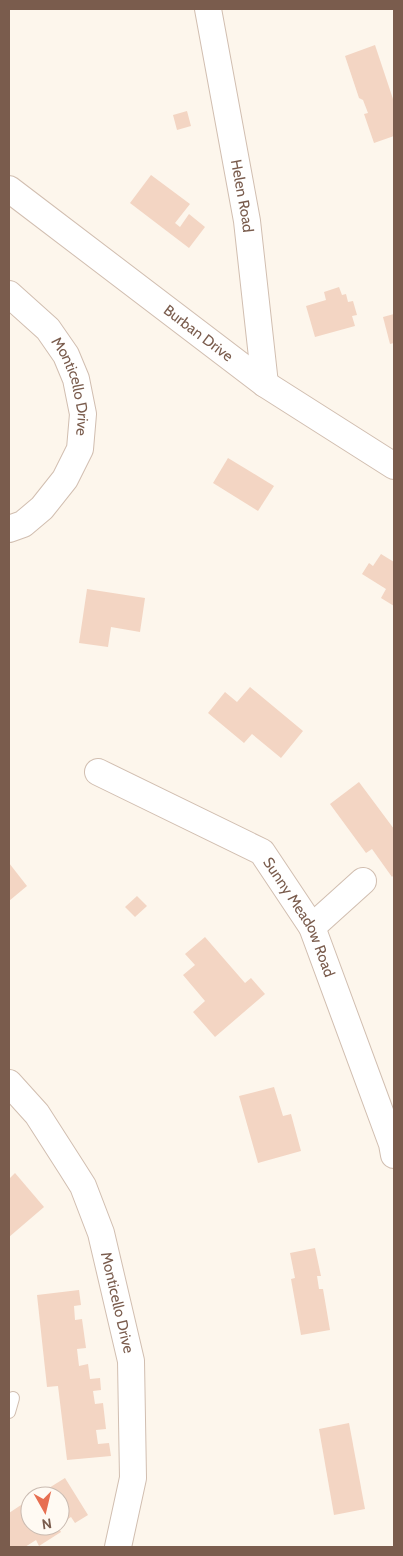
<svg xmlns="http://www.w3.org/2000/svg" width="403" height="1556" font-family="Cabin,sans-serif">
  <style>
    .building { fill: #f3d5c3 }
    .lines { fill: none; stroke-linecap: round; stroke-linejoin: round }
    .lane-casing { stroke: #d1beb0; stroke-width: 14 }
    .street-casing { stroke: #d1beb0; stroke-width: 28 }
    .lane { stroke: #fff; stroke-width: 12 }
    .street { stroke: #fff; stroke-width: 26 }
    .labels { text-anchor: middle; stroke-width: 4; stroke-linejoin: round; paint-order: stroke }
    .street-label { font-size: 15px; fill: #7a5c4d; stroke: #fffaf3 }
  </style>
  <rect width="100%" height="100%" fill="#fdf6ec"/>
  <g class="building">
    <polygon points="375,45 394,102 394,136 374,143 364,114 368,113 363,100 359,98 345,56"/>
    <polygon points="187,111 191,126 177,130 173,115"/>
    <polygon points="151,175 190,204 175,223 180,227 189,214 205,227 189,248 130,203"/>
    <polygon points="339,287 342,295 346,294 348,302 353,301 357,315 352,316 355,326 315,337 306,306 326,300 324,292"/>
    <polygon points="394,314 394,343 390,344 383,317"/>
    <polygon points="228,458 274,486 258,511 213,483"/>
    <polygon points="381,554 394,562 394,606 381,598 386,589 362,574 369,563 373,566"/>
    <polygon points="87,589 145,598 140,632 111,627 108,647 79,643"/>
    <polygon points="250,687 303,731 281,758 252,734 244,743 208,713 225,692 237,702"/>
    <polygon points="359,782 394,829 394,875 392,877 372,849 366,853 330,804"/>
    <polygon points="9,863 27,886 9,901"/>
    <polygon points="137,896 147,906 135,917 125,907"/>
    <polygon points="205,937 245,983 251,978 265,994 215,1037 193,1012 205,1001 183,975 195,965 185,954"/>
    <polygon points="274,1087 283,1116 291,1114 301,1151 258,1163 239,1096"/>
    <polygon points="15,1173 44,1207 9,1237 9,1179"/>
    <polygon points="315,1248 321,1276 317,1276 319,1289 323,1289 330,1330 301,1335 291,1279 295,1278 290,1253"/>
    <polygon points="79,1290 81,1305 74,1306 75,1320 82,1319 86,1348 77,1349 79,1366 88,1364 90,1379 100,1378 101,1390 93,1391 95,1404 103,1403 106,1429 96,1430 98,1444 109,1443 111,1456 67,1460 58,1386 47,1387 37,1295"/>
    <polygon points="349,1423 365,1509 334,1515 319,1429"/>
    <polygon points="65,1478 88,1515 75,1523 71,1517 60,1524 60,1496 36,1496"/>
    <polygon points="30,1499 30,1526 58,1526 61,1532 39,1546 36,1540 25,1547 9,1547 9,1513"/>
  </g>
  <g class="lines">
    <defs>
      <polyline id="lane" points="9,1412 13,1398"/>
      <g id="street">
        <path id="s1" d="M208,9l39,212 18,163"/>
        <path id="s2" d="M9,189l256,195 129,82"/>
        <path id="s3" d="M9,294l39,35 18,26 10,24 7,35 -3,35 -15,30 -23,29 -19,16 -14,5"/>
        <path id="s4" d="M98,772l164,80 50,75 80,217 2,11"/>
        <polyline points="312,927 363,881"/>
        <path id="s5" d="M9,1083l28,31 34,53 12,19 18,47 30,128 2,117 -15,69"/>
      </g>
    </defs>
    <use href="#lane" class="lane-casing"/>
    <use href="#street" class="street-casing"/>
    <use href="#lane" class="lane"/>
    <use href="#street" class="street"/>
  </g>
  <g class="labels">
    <g class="street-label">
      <text dy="5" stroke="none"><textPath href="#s1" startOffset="190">Helen Road</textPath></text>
      <text dy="5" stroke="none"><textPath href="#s2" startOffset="238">Burban Drive</textPath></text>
      <text dy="5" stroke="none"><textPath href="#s3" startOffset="116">Monticello Drive</textPath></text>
      <text dy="5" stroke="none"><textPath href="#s4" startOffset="258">Sunny Meadow Road</textPath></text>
      <text dy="5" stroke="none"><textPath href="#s5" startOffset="249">Monticello Drive</textPath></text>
    </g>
  </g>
  <rect width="403" height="1556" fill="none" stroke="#7a5c4d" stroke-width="20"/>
  <g transform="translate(45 1511) rotate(172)"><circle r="24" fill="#fffaf3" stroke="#cabbb1"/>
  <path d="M0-4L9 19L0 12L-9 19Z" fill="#e76f51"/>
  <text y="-8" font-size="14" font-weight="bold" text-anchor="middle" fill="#7a5c4d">N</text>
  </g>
</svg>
